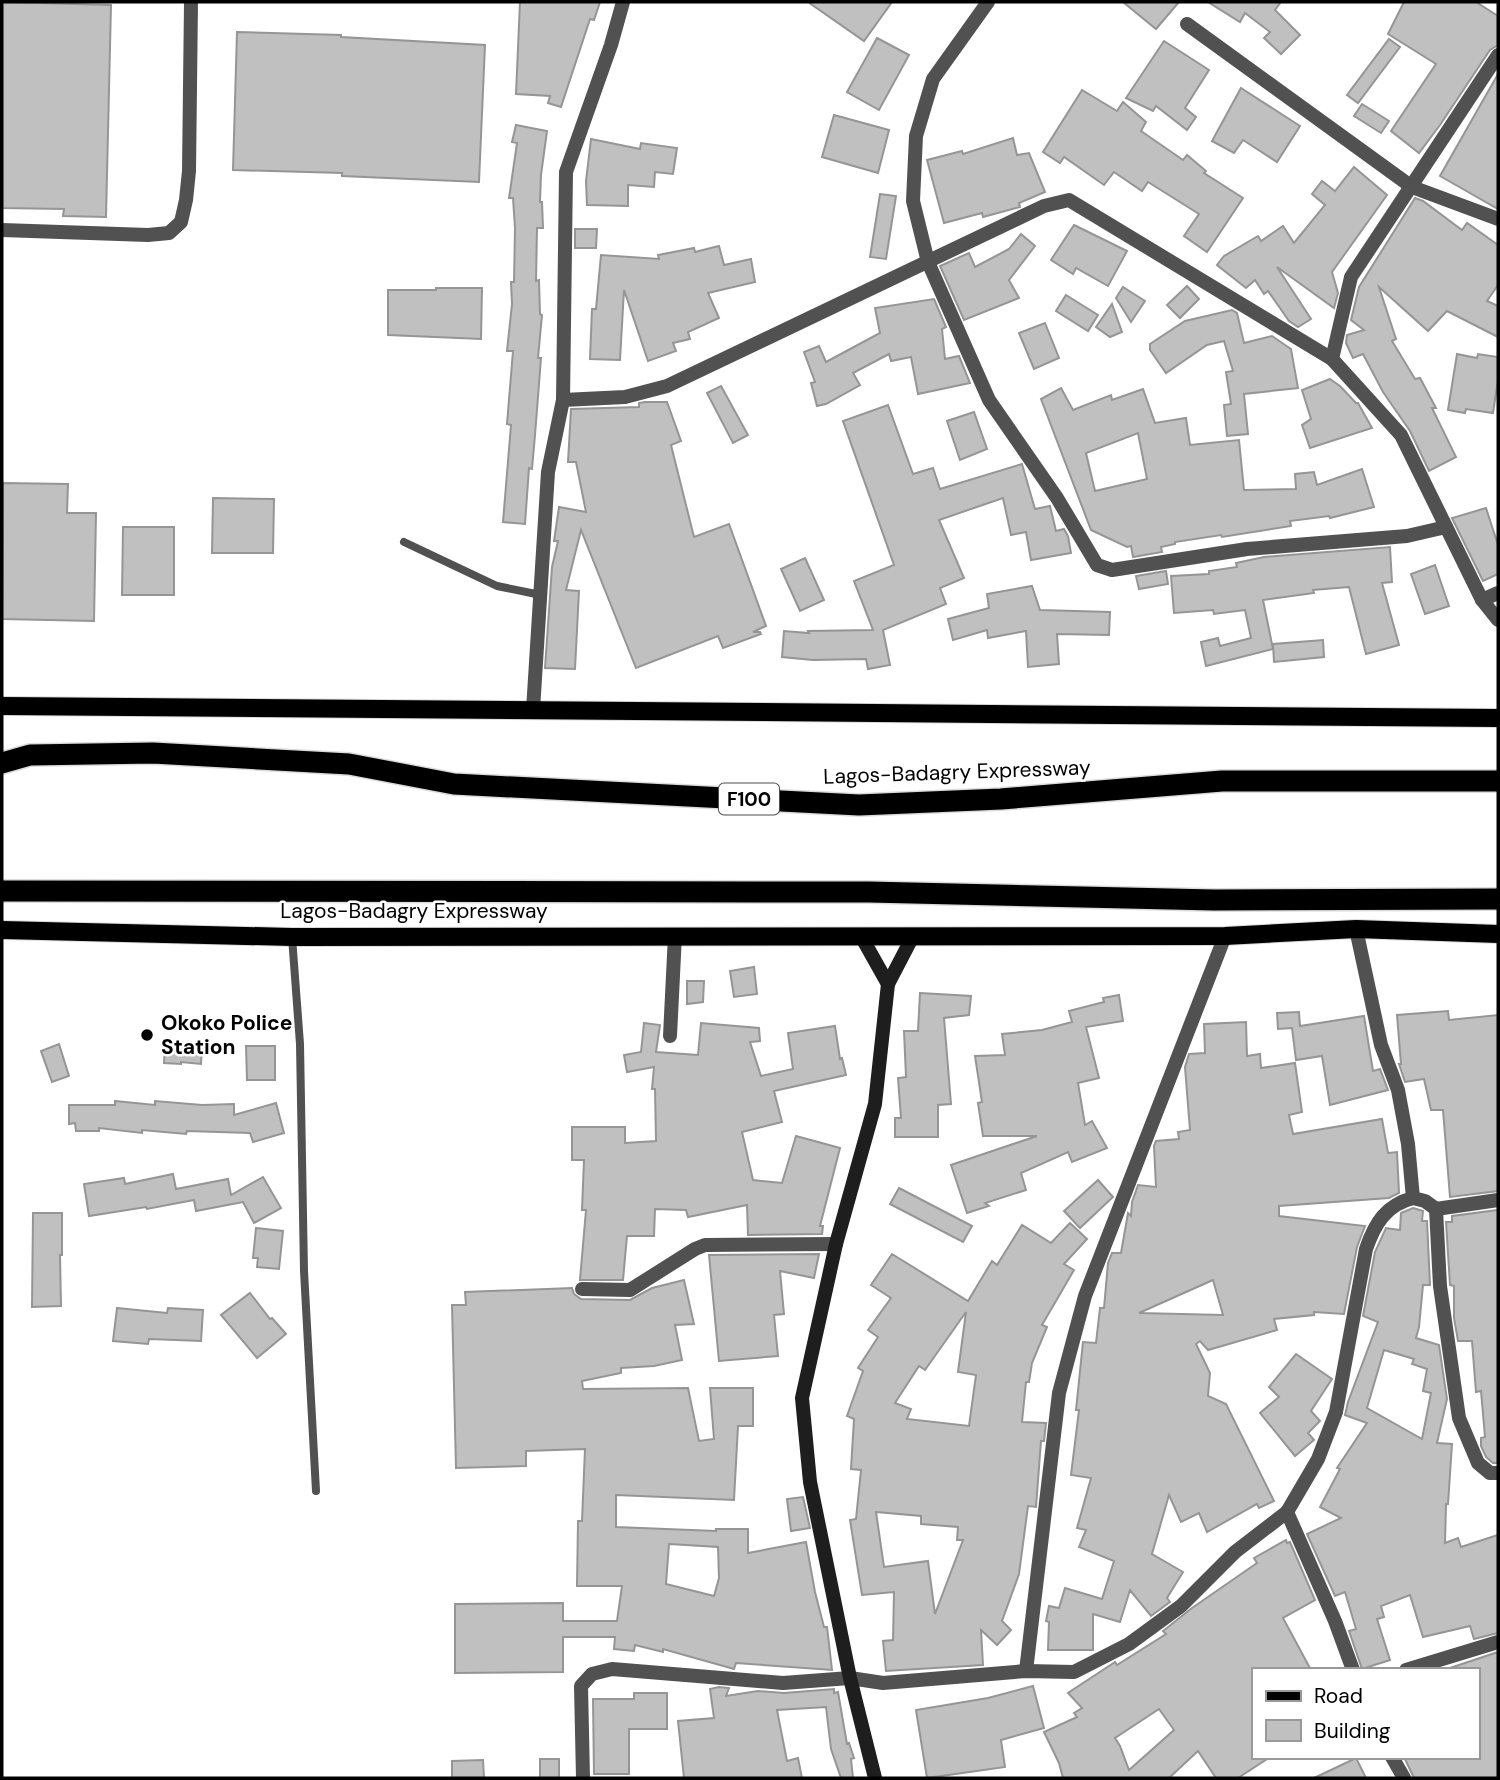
<svg xmlns="http://www.w3.org/2000/svg" width="1500" height="1780" font-family="'DM Sans',sans-serif">
  <style>
    .building { fill: #c0c0c0; stroke: #959595; stroke-width: 2; fill-rule: evenodd }
    .lines { fill: none; stroke-linecap: round; stroke-linejoin: round }
    .primary-casing { stroke: #dbdbdb; stroke-width: 20 }
    .highway-casing { stroke: #dbdbdb; stroke-width: 24 }
    .lane { stroke: #515151; stroke-width: 8 }
    .street { stroke: #515151; stroke-width: 14 }
    .secondary { stroke: #1e1e1e; stroke-width: 14 }
    .primary { stroke: #000; stroke-width: 18 }
    .highway { stroke: #000; stroke-width: 21 }
    .poi-dot { fill: #000; stroke: #fff; stroke-width: 2.5 }
    .labels { text-anchor: middle; stroke-width: 5; stroke-linejoin: round; paint-order: stroke }
    .shield { fill: #fff; stroke: #4c4c4c; stroke-width: 2 }
    .shield-label { font-size: 19px; font-weight: bold; fill: #000 }
    .street-label { font-size: 21px; fill: #000; stroke: #fff }
    .poi-label { font-size: 21px; font-weight: bold; fill: #000; stroke: #fff; text-anchor: start }
  </style>
  <rect width="100%" height="100%" fill="#fff"/>
  <g class="building">
    <polygon points="2,2 111,5 106,217 63,216 64,209 2,208"/>
    <polygon points="520,2 600,2 594,20 590,19 561,107 548,103 550,96 516,94"/>
    <polygon points="808,2 892,2 864,41"/>
    <polygon points="1123,2 1179,2 1156,29"/>
    <polygon points="1208,2 1281,2 1275,10 1300,35 1281,54 1264,38 1270,32 1245,13 1240,22"/>
    <polygon points="1404,2 1476,2 1498,16 1498,45 1490,50 1440,125 1419,153 1391,131 1436,64 1388,34"/>
    <polygon points="237,32 341,35 341,37 485,45 479,182 342,176 342,173 233,170"/>
    <polygon points="877,38 909,55 879,110 847,92"/>
    <polygon points="1389,39 1400,47 1358,103 1347,95"/>
    <polygon points="1164,41 1209,70 1185,108 1196,117 1187,130 1156,106 1153,111 1126,98"/>
    <polygon points="1498,74 1498,209 1440,176"/>
    <polygon points="1241,88 1300,126 1277,162 1243,140 1234,153 1212,141"/>
    <polygon points="1082,90 1117,111 1123,102 1146,122 1141,131 1183,160 1187,155 1206,171 1204,173 1243,198 1207,252 1184,236 1199,214 1148,182 1142,191 1114,172 1104,185 1064,157 1060,163 1043,152"/>
    <polygon points="1362,104 1389,121 1381,133 1354,116"/>
    <polygon points="834,115 889,130 878,173 822,157"/>
    <polygon points="516,125 547,131 541,175 540,202 542,202 543,228 537,228 536,281 539,280 540,314 542,315 538,358 541,358 535,435 532,469 529,468 525,524 503,522 511,425 507,424 513,351 507,351 512,304 511,282 514,282 515,228 513,198 509,198 517,143 512,142"/>
    <polygon points="1013,138 1017,155 1029,153 1045,192 1019,203 1020,207 983,217 982,213 944,223 927,160 962,151 963,154"/>
    <polygon points="591,139 640,149 641,143 677,148 673,174 655,172 654,187 628,185 628,206 587,205 586,181"/>
    <polygon points="1354,167 1387,195 1332,272 1338,293 1334,308 1277,267 1311,319 1298,327 1289,321 1268,291 1264,294 1255,280 1246,288 1217,265 1224,256 1258,236 1261,241 1283,226 1294,243 1325,205 1312,194 1322,181 1335,191"/>
    <polygon points="880,194 896,196 886,259 870,257"/>
    <polygon points="1415,198 1423,201 1462,230 1467,223 1498,245 1498,285 1487,301 1498,306 1498,337 1447,311 1428,331 1379,287 1396,339 1392,341 1415,379 1420,378 1436,408 1432,408 1456,457 1429,471 1410,431 1383,392 1363,354 1353,358 1346,343 1347,335 1364,330 1351,320 1359,287"/>
    <polygon points="1074,225 1127,251 1108,286 1076,268 1073,274 1051,260"/>
    <polygon points="575,229 597,229 596,248 575,248"/>
    <polygon points="1021,234 1035,246 1009,280 1019,298 964,320 940,266 969,253 975,267 1009,249"/>
    <polygon points="719,246 724,265 751,259 755,282 708,293 719,318 688,332 690,339 673,343 676,351 648,361 624,290 620,360 590,359 592,309 596,309 601,255 659,259 658,255 694,248 695,252"/>
    <polygon points="1187,286 1199,299 1180,318 1167,305"/>
    <polygon points="1123,287 1145,301 1131,322 1116,298"/>
    <polygon points="436,288 482,288 481,339 388,335 388,290 436,290"/>
    <polygon points="1066,295 1098,315 1088,331 1056,311"/>
    <polygon points="934,299 946,327 942,329 945,359 959,356 970,383 918,394 911,357 891,361 889,354 853,373 860,385 826,404 817,406 811,383 815,382 804,352 819,346 826,362 880,333 875,308"/>
    <polygon points="1112,304 1122,332 1110,337 1096,327"/>
    <polygon points="1232,310 1237,313 1244,343 1272,336 1291,349 1298,388 1244,394 1248,434 1227,436 1224,405 1231,404 1226,372 1233,371 1224,341 1207,345 1166,373 1150,350 1150,344 1185,321"/>
    <polygon points="1045,323 1059,358 1034,369 1019,333"/>
    <polygon points="1457,354 1477,358 1478,354 1498,357 1498,380 1493,413 1466,409 1465,413 1448,410"/>
    <polygon points="1330,379 1340,386 1356,403 1358,403 1372,428 1310,448 1302,425 1311,419 1302,390"/>
    <polygon points="721,386 748,435 733,443 707,393"/>
    <path d="M1061,388l12,22 38,-15 1,5 31,-11 12,34 31,-5 4,27 49,-5 5,50 52,-1 -1,-15 19,-2 3,13 45,-16 12,38 -44,11 -1,-2 -39,5 1,5 -69,11 -1,-2 -46,7v2l-14,3 1,5 -29,5 -2,-11 -4,1 -36,-17 -50,-131zM1138,433l9,46 -52,12 -9,-38z"/>
    <polygon points="645,402 667,402 681,441 671,445 694,537 729,524 766,626 753,632 760,632 761,634 723,648 718,636 636,668 581,530 566,590 579,591 575,669 545,668 552,567 558,541 554,541 559,507 586,512 576,462 568,462 571,409 639,407 639,403"/>
    <polygon points="888,405 913,474 933,468 940,489 1022,464 1035,509 1050,506 1056,531 1064,529 1068,536 1071,553 1031,560 1026,532 1011,535 1003,498 939,520 964,578 940,588 946,604 883,630 890,665 868,669 866,659 813,660 782,657 784,631 809,633 808,631 873,630 854,581 894,565 843,421"/>
    <polygon points="974,412 987,449 960,460 947,421"/>
    <polygon points="3,483 68,484 67,513 96,513 94,621 2,619"/>
    <polygon points="213,498 274,499 273,553 212,553"/>
    <polygon points="1486,508 1498,545 1498,574 1483,581 1452,518"/>
    <polygon points="123,527 174,527 174,595 122,595"/>
    <polygon points="1390,547 1392,582 1382,583 1399,645 1366,654 1349,587 1313,590 1314,593 1263,600 1273,649 1206,666 1201,642 1218,638 1220,646 1251,638 1245,610 1214,614 1213,610 1174,613 1171,576 1209,574 1209,571 1237,567 1236,563 1264,557"/>
    <polygon points="805,558 824,600 800,611 781,569"/>
    <polygon points="1435,565 1449,606 1425,614 1411,574"/>
    <polygon points="1166,571 1168,584 1139,589 1136,576"/>
    <polygon points="1032,586 1040,610 1110,612 1109,635 1057,634 1059,664 1028,667 1026,631 988,638 987,630 953,640 948,619 989,608 987,594"/>
    <polygon points="1323,640 1324,657 1274,662 1273,644"/>
    <polygon points="754,967 757,994 734,997 730,971"/>
    <polygon points="687,981 704,981 703,1002 687,1004"/>
    <polygon points="920,993 971,996 969,1015 944,1018 951,1104 938,1105 938,1137 895,1137 895,1118 901,1118 898,1078 906,1077 904,1031 918,1031"/>
    <polygon points="1119,995 1123,1021 1086,1027 1099,1078 1078,1083 1085,1125 1092,1121 1107,1148 1072,1162 1068,1152 1021,1173 1026,1190 985,1203 989,1206 967,1213 951,1165 1037,1136 983,1136 978,1103 982,1102 975,1056 1005,1055 1002,1034 1042,1030 1072,1022 1069,1011 1104,1002 1103,998"/>
    <polygon points="1448,1011 1449,1020 1498,1015 1498,1191 1450,1197 1443,1110 1431,1110 1424,1079 1405,1082 1399,1064 1401,1064 1397,1015"/>
    <polygon points="1299,1012 1300,1026 1364,1016 1373,1071 1380,1069 1388,1090 1330,1105 1322,1056 1296,1060 1292,1028 1278,1029 1277,1013"/>
    <path d="M1246,1022l1,34 13,-2 1,14 34,-5 7,49 -13,3 4,19 89,-15 6,34 9,-1 2,41 -10,5 -110,8v10l86,10 -8,21 -13,67 -30,-2v3l-40,4 3,11 -69,20 -8,-9 -4,3 14,29 -2,23 18,8 48,97 -15,7 -2,-4 -50,28 -8,-19 -18,9 -12,-27 -17,59 31,18 -16,26 3,4 -19,14 -21,-26 -10,32 -27,-8v36h-45l1,-28 -3,-1 3,-15 10,2 6,-20 37,11 12,-38 -35,-14 7,-17 -9,-2 14,-50 -20,-3 8,-65h-3l7,-68 13,1 4,-35h4l4,-45 4,-10h9l7,-40 3,3 1,-14 6,-17 18,2 -2,-41 2,-5 23,-2 -1,-7 12,-2 -5,-63 4,-13 16,-1 -1,-29zM1213,1280l10,35 -84,-2z"/>
    <polygon points="644,1023 660,1025 656,1052 698,1055 701,1023 759,1028 760,1041 750,1042 761,1076 793,1069 788,1033 835,1026 840,1059 842,1058 846,1075 774,1091 782,1122 742,1132 753,1180 782,1183 796,1136 840,1148 820,1226 823,1226 822,1234 748,1235 747,1205 688,1217 686,1210 655,1209 654,1236 627,1236 623,1280 580,1280 586,1210 582,1210 584,1160 572,1160 572,1127 625,1127 625,1143 656,1141 655,1089 652,1089 654,1067 627,1072 624,1055 641,1052"/>
    <polygon points="59,1044 69,1076 52,1082 41,1051"/>
    <polygon points="183,1044 202,1045 201,1064 181,1062 181,1064 164,1063 165,1046 183,1047"/>
    <polygon points="246,1046 275,1046 275,1080 247,1080"/>
    <polygon points="115,1101 155,1105 155,1101 202,1105 234,1104 234,1115 276,1103 284,1133 253,1142 250,1133 187,1131 186,1134 142,1130 142,1133 99,1128 99,1131 76,1131 75,1123 69,1124 69,1105 115,1105"/>
    <polygon points="173,1174 176,1189 228,1179 231,1195 263,1177 281,1208 254,1223 243,1202 196,1211 194,1200 147,1209 146,1207 89,1216 84,1184 124,1178 125,1184"/>
    <polygon points="1098,1180 1113,1197 1080,1228 1064,1211"/>
    <polygon points="899,1188 972,1226 963,1242 890,1204"/>
    <path d="M1413,1208l10,3 -1,10h5l3,64h-7l-4,42 -3,11 23,7 8,54 -10,44 15,1 -4,60h-2l-1,39 13,-5 3,9 37,-12v98l-24,6 -4,-13 -47,11 -13,-42 -29,11 3,11 -7,2 13,41 -28,9 -13,-38 7,-2 -11,-37 -10,4 -28,-62 34,-16 -21,-11 20,-38 -3,-1 30,-45 -22,-8 3,-13 30,-80 -15,-6 12,-64 11,-24 14,2 1,-17zM1384,1350l30,9 -2,5 15,5 -4,22 8,2 -9,46 -55,-31z"/>
    <polygon points="1498,1210 1498,1463 1493,1463 1486,1457 1481,1446 1481,1438 1485,1437 1481,1391 1476,1392 1472,1341 1458,1341 1454,1318 1454,1286 1450,1285 1446,1222 1452,1222 1452,1216"/>
    <polygon points="33,1213 62,1213 62,1255 60,1255 61,1306 32,1307"/>
    <path d="M1070,1223l17,16 -23,25 10,6 -32,55 5,2 -15,36 -3,19h-3l-4,40 24,1 -2,18h-3l-5,66 -8,-1 -9,68 -17,47 9,9 -14,15 -16,-15 2,35 -97,6 -3,-30 10,-1 1,-48 -32,3 -12,-75 6,-1 5,-49 -10,-1 3,-50 -7,-3 16,-45 -5,-3 20,-31 -10,-7 23,-32 -20,-13 21,-31 76,47 24,-40 5,4 25,-40 29,18zM966,1312l-8,60 18,3 -7,51 -62,-7 4,-10 -16,-6 24,-37 6,4zM876,1512l45,4v8l37,3 -1,13h6l-28,74 -7,-53 -44,6z"/>
    <polygon points="256,1228 283,1231 279,1269 257,1267 258,1258 253,1258"/>
    <polygon points="819,1254 814,1278 780,1271 784,1314 774,1315 778,1356 719,1361 709,1255"/>
    <path d="M684,1280l10,44 -19,1 7,35 -28,6 -33,2v5l-39,8 1,8 105,-1 11,53 15,-2 -4,-51h43v38h-15l-4,74 -118,-5v32l100,4v-2h32v24l58,-11 9,50 9,35h3l5,43 -96,-7 -2,6 -71,-20v3l-28,-7 -1,6 -20,-2 1,-12h-52v35l-108,1v-69l108,-1v18h54l5,-35h-45l1,-65h4l3,-72 -59,2v15l-70,2 -4,-163h14l-1,-13 107,-4 2,6 7,5 49,1 22,-12zM669,1544l49,3 1,31 -5,18 -48,-12z"/>
    <polygon points="250,1293 270,1319 272,1318 286,1334 257,1358 221,1315"/>
    <polygon points="117,1308 167,1313 168,1308 203,1310 201,1341 149,1339 148,1344 113,1341"/>
    <polygon points="1296,1354 1332,1379 1311,1411 1320,1421 1308,1433 1314,1440 1295,1456 1260,1413 1279,1397 1269,1387"/>
    <polygon points="803,1497 810,1528 791,1531 787,1499"/>
    <path d="M1286,1540l1,3 3,-1 25,58 -32,18 28,52h-58v87h17l-32,21h-22l-18,-27 -29,27h-106l-4,-15 -15,-31 33,-15 -3,-4 8,-5 -14,-15 44,-29 3,-2 2,3 49,-31 -3,-3 29,-23 65,-45 -3,-5zM1159,1709l15,21 -45,40 -9,-24 -5,-8z"/>
    <polygon points="1498,1652 1498,1778 1414,1778 1404,1757 1477,1757 1477,1670 1447,1669"/>
    <polygon points="1033,1686 1044,1728 1001,1740 1005,1767 927,1778 916,1710 988,1698"/>
    <polygon points="719,1687 729,1688 726,1696 758,1691 784,1693 834,1689 834,1693 838,1692 847,1744 849,1743 854,1758 851,1759 853,1778 841,1778 831,1749 826,1707 777,1710 787,1761 798,1758 802,1778 684,1778 678,1721 714,1718 710,1689"/>
    <polygon points="634,1693 667,1693 667,1729 629,1729 629,1774 594,1774 593,1699 634,1699"/>
    <polygon points="1356,1758 1366,1778 1314,1778"/>
    <rect x="540" y="1759" width="19" height="19"/>
    <polygon points="483,1760 484,1778 452,1778 452,1761"/>
  </g>
  <g class="lines">
    <defs>
      <g id="primary">
        <polyline points="2,706 1498,718"/>
        <polyline points="2,930 292,937 1225,936 1356,929 1498,934"/>
      </g>
      <g id="highway">
        <polyline points="2,763 30,755 153,753 349,764 454,784 859,805 1001,799 1222,781 1498,781"/>
        <polyline points="2,891 869,892 1214,900 1498,899"/>
      </g>
    </defs>
    <use href="#primary" class="primary-casing"/>
    <use href="#highway" class="highway-casing"/>
    <g class="lane">
      <polyline points="404,542 497,586 541,595"/>
      <polyline points="292,937 300,1044 304,1271 316,1491"/>
    </g>
    <g class="street">
      <polyline points="988,2 933,79 916,136 913,201 928,262 989,400 1057,498 1097,565 1112,570 1247,549 1407,536 1446,527"/>
      <polyline points="1187,24 1412,187 1498,219"/>
      <polyline points="2,230 148,235 169,233 181,222 186,200 189,171 191,2"/>
      <polyline points="1332,359 1351,277 1498,55"/>
      <polyline points="563,400 625,397 667,386 1044,206 1069,200 1332,359 1401,435 1482,600 1498,620"/>
      <polyline points="1482,600 1498,593"/>
      <polyline points="533,710 548,472 563,400 566,172 611,45 623,2"/>
      <polyline points="1356,929 1381,1045 1398,1090 1408,1144 1413,1198 1425,1201 1436,1209 1440,1286 1459,1418 1478,1463 1490,1473 1498,1473"/>
      <polyline points="670,1036 675,935"/>
      <polyline points="1436,1209 1498,1200"/>
      <polyline points="582,1289 630,1290 695,1249 705,1245 836,1244"/>
      <path d="M1353,1670l-18,-49 -48,-109 31,-53 18,-47 30,-163c9,-26 20,-44 47,-51"/>
      <polyline points="1406,1670 1498,1642"/>
      <polyline points="1026,1671 1059,1393 1085,1296 1225,936"/>
      <polyline points="1392,1757 1404,1778"/>
      <polyline points="583,1778 581,1686 592,1674 612,1669 783,1683 850,1678 883,1683 1026,1671 1074,1672 1129,1644 1181,1606 1235,1552 1287,1512"/>
    </g>
    <g class="secondary">
      <polyline points="861,936 888,984"/>
      <polyline points="875,1778 850,1678 810,1482 802,1398 836,1244 875,1104 888,984 913,936"/>
    </g>
    <use href="#primary" class="primary"/>
    <use href="#highway" class="highway"/>
  </g>
  <circle class="poi-dot" cx="147" cy="1035" r="7"/>
  <g class="labels">
    <rect class="shield" x="719" y="783.5" width="60" height="31" rx="5"/>
    <g class="shield-label">
      <text x="749" y="806">F100</text>
    </g>
    <g class="street-label">
      <text transform="translate(957 772) rotate(-2)" y="7">Lagos-Badagry Expressway</text>
      <text x="414" y="918">Lagos-Badagry Expressway</text>
    </g>
    <g class="poi-label">
      <text x="161" y="1030">Okoko Police<tspan x="161" dy="24">Station</tspan></text>
    </g>
  </g>
  <rect width="1500" height="1780" fill="none" stroke="#000000" stroke-width="7"/>
  <rect x="1252" y="1668" width="228" height="91" fill="#ffffff" stroke="#999999" stroke-width="2"/>
  <rect x="1266" y="1691" width="35" height="10" fill="#000000" stroke="#999999" stroke-width="2"/>
  <text x="1314" y="1703" font-size="21" fill="#000000">Road</text>
  <rect x="1266" y="1720" width="35" height="21" fill="#c0c0c0" stroke="#999999" stroke-width="2"/>
  <text x="1314" y="1738" font-size="21" fill="#000000">Building</text>
</svg>
